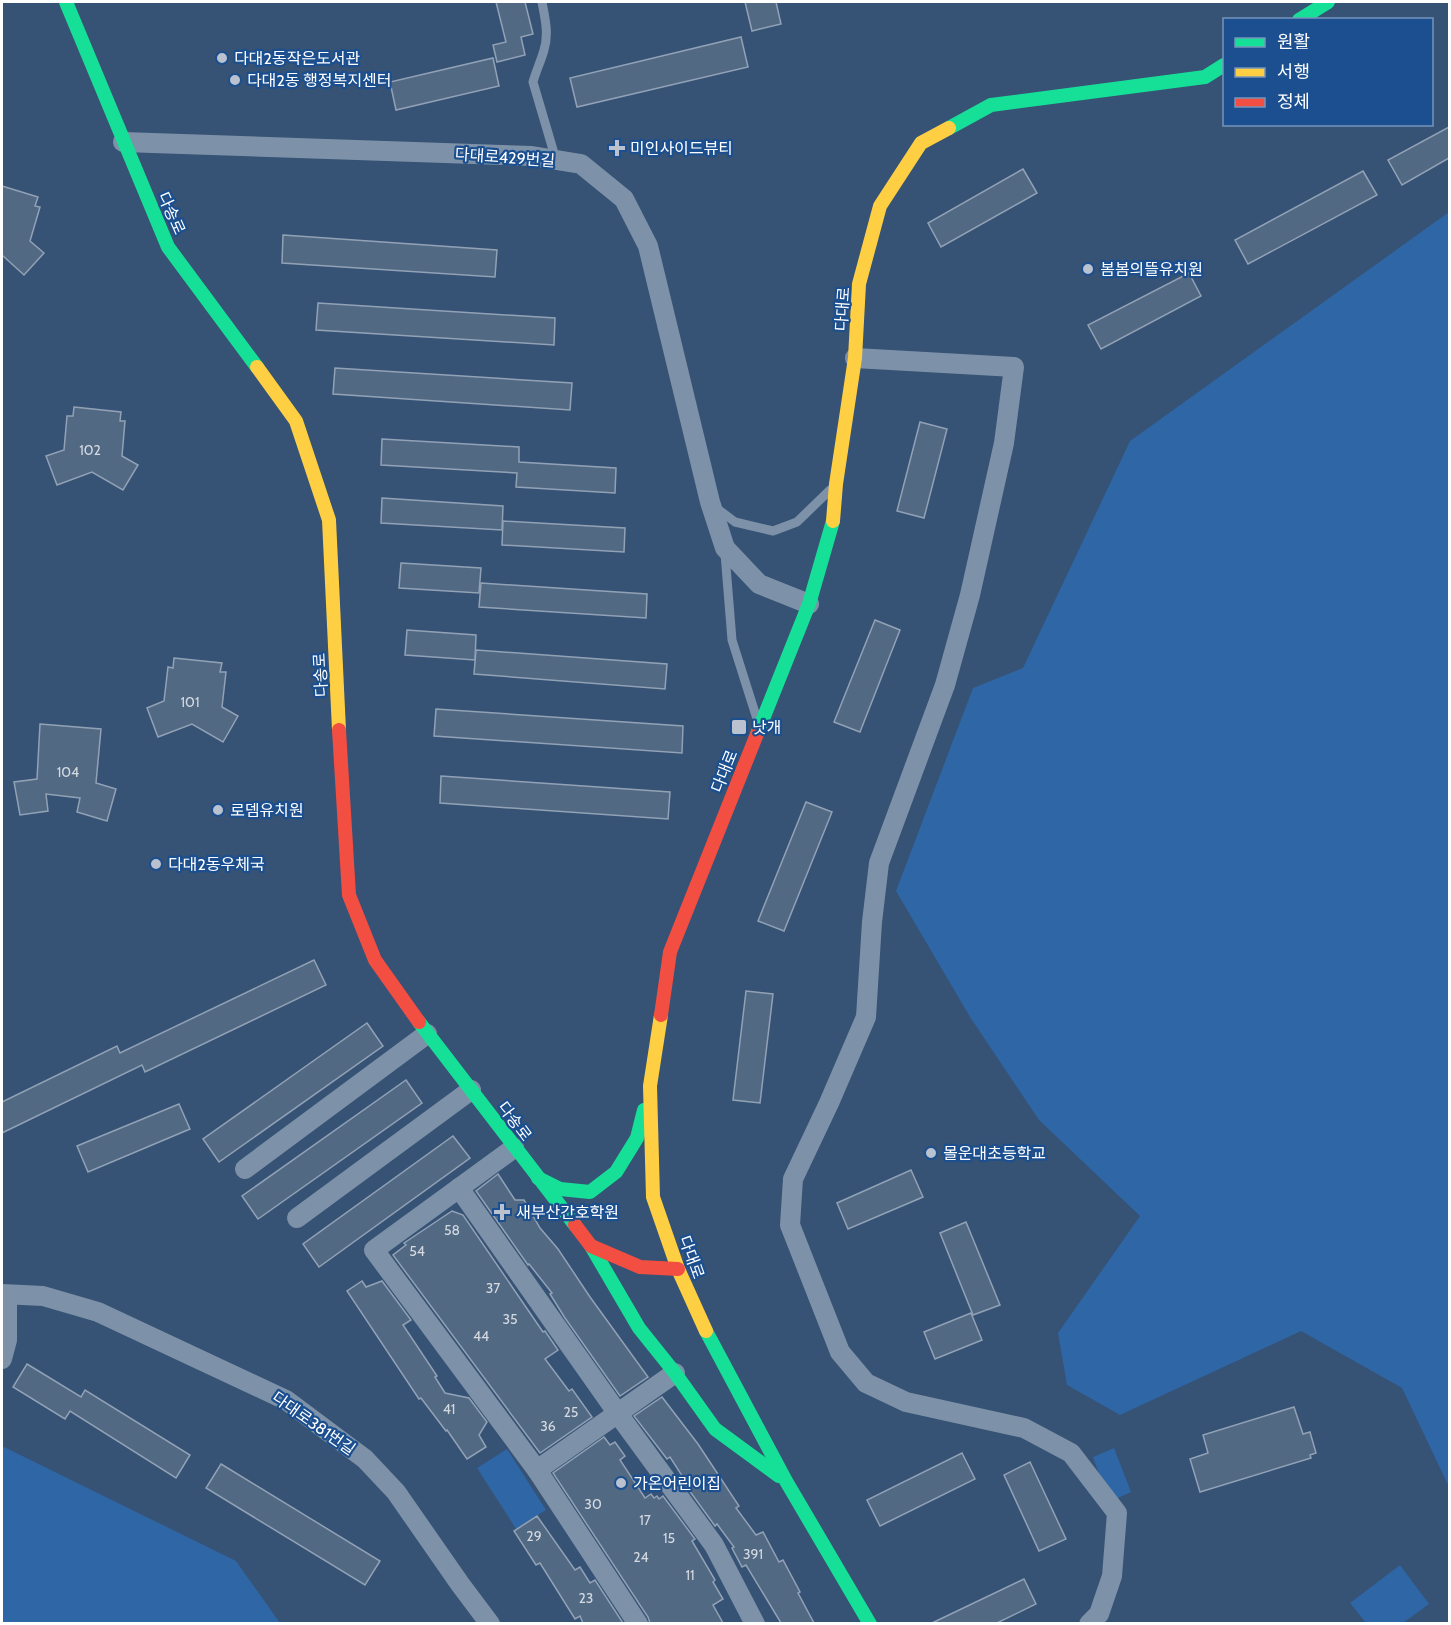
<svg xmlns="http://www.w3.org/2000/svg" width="1451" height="1625" font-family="Cabin,'Noto Sans KR',sans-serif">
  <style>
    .green { fill: #2f66a5 }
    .building { fill: #526984; stroke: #92a2b6; stroke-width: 1.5 }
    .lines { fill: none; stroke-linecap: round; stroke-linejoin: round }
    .lane { stroke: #7d92a8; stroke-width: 9 }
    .street { stroke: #7d92a8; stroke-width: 20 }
    .fast { stroke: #16e098; stroke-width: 14 }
    .slow { stroke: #ffcf43; stroke-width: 14 }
    .jam { stroke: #f24e42; stroke-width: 14 }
    .poi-dot { fill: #b9c2ce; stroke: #1b4f8f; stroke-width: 2 }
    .labels { text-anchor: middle; stroke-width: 4.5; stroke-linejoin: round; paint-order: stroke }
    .number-label { font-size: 14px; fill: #d4dae0 }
    .poi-label { font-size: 16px; fill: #fff; stroke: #1b4f8f; text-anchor: start }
    .street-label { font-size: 16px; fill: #fff; stroke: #1b4f8f }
  </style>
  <rect width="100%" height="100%" fill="#365274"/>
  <g class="green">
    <polygon points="1449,212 1449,1487 1402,1388 1301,1331 1120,1415 1067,1385 1058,1333 1140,1216 1039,1120 970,1017 896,891 973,688 1023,668 1130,441"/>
    <polygon points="2,1446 236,1561 280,1623 2,1623"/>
    <polygon points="1114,1448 1131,1492 1109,1502 1093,1457"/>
    <polygon points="507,1449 546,1510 516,1529 477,1468"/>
    <polygon points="1400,1565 1429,1604 1403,1623 1366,1623 1350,1603"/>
  </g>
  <g class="building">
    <polygon points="496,2 525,2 533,34 521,37 525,55 497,62 493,45 506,42"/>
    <polygon points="745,2 776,2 781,24 752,31"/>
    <polygon points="741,37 748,67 577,107 570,78"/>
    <polygon points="493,58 499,86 396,110 390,82"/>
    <polygon points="1449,127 1449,158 1402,185 1388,160"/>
    <polygon points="1023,169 1037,193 941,247 928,223"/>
    <polygon points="1363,171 1377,195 1248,264 1235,240"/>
    <polygon points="2,186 38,197 35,206 40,207 30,241 44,253 24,275 2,255"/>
    <polygon points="283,235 497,250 495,277 282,263"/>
    <polygon points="1189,273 1201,296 1101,349 1088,325"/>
    <polygon points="318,303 555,318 554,345 316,330"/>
    <polygon points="335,368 572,383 570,410 333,394"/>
    <polygon points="74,407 121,412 120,421 125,421 122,456 138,465 123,490 92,472 57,485 46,456 64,450 67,416 73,416"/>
    <polygon points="920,422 947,429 924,518 897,511"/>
    <polygon points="382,439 519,447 519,462 616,468 615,493 516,487 517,473 381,465"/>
    <polygon points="382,498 503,506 502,530 381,523"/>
    <polygon points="503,521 625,528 624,552 502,545"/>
    <polygon points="401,563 481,568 479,593 399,588"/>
    <polygon points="481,583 647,594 646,618 479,607"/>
    <polygon points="875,620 900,630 860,732 834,722"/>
    <polygon points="407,630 476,635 475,660 405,655"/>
    <polygon points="476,650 667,664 665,689 474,674"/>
    <polygon points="174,658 222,663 220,672 226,672 222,707 238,716 223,742 192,724 158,737 147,708 164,701 168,667 173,668"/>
    <polygon points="436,709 683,726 682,753 434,736"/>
    <polygon points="40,724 101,729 96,783 116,789 107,821 77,812 80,798 46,794 48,811 20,815 14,782 37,779"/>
    <polygon points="441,776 670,792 668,819 440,803"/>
    <polygon points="806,802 832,812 784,931 758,921"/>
    <polygon points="314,960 326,985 145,1072 142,1065 2,1133 2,1102 117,1046 120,1053"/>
    <polygon points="746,991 773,994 760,1103 733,1100"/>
    <polygon points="367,1023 383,1046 219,1162 203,1139"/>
    <polygon points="406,1080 422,1103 258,1219 242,1196"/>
    <polygon points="179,1104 190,1129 88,1172 77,1146"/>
    <polygon points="453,1136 470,1158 319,1267 303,1244"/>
    <polygon points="911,1170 923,1197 848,1229 837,1203"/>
    <polygon points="498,1174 515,1200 524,1200 540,1228 558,1249 590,1297 648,1377 620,1396 565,1318 550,1294 552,1293 529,1264 528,1265 476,1191"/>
    <polygon points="452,1211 463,1215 543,1332 545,1331 558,1350 545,1359 569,1391 572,1389 592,1417 540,1453 393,1255 406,1245 404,1243"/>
    <polygon points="966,1222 1000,1305 973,1315 940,1233"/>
    <polygon points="362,1281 366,1287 382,1281 411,1320 403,1325 437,1376 435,1377 445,1393 469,1398 487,1422 479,1435 486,1447 467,1459 447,1430 446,1431 421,1398 419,1399 347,1291"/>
    <polygon points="971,1313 982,1340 935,1359 924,1332"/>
    <polygon points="27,1364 81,1397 85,1390 190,1455 176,1478 70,1411 65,1419 13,1387"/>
    <polygon points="662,1397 698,1444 739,1506 736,1508 756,1535 763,1532 779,1562 783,1560 800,1592 798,1593 814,1623 781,1623 746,1565 742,1567 732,1548 734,1547 717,1524 715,1526 686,1486 688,1485 670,1457 667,1459 634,1416"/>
    <polygon points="1294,1407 1303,1434 1310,1432 1316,1453 1310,1455 1311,1458 1200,1492 1190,1459 1208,1453 1203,1435"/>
    <polygon points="604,1437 610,1445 615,1442 625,1456 620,1460 645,1498 651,1494 654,1498 657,1496 659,1499 663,1496 695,1539 692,1541 715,1580 713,1582 723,1599 713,1605 723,1623 650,1623 648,1617 553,1473"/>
    <polygon points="962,1453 975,1479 880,1526 867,1500"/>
    <polygon points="1030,1462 1066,1539 1039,1551 1004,1475"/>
    <polygon points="221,1464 380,1561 365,1585 206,1488"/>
    <polygon points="537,1516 575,1570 580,1567 590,1583 595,1580 623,1623 583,1623 580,1616 575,1619 540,1563 536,1565 514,1531"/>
    <polygon points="1024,1579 1036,1604 997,1623 932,1623"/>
  </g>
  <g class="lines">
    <g class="lane">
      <path d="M542,2c3,16 7,32 2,48 -3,11 -8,21 -11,32l23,78"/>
      <polyline points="715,507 735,522 773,531 797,522 830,490"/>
      <polyline points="725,554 732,640 757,719"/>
    </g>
    <g class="street">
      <polyline points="123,142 532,156 581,164 624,199 648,246 710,502 725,548 759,584 809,604"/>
      <polyline points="855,358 1014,367 1004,443 970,595 945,685 879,863 872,922 866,1017 829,1103 793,1179 790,1225 840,1352 866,1383 906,1402 1024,1428 1071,1453 1117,1513 1112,1576 1099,1614 1089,1624"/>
      <polyline points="514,1148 374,1250 537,1470 638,1624"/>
      <polyline points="245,1169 427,1034"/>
      <polyline points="459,1188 621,1418 714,1545 755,1624"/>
      <polyline points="297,1218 471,1090"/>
      <polyline points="2,1294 43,1296 98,1312 286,1400 365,1459 396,1492 460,1584 490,1624"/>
      <polyline points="2,1359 7,1340 7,1295"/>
      <polyline points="537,1470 675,1373"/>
    </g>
    <g class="fast">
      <polyline points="66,2 168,247 257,367"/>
      <polyline points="1299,20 1328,2"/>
      <polyline points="949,128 991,105 1205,77 1224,65"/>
      <polyline points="757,734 809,604 833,521"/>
      <polyline points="419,1022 575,1225"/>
      <polyline points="538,1178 560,1189 590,1192 616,1172 637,1138 644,1110"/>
      <polyline points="591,1246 639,1328 675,1373 715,1429 779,1476"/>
      <polyline points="706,1331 786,1481 870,1624"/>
    </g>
    <g class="slow">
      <polyline points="257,367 296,421 329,520 339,730"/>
      <polyline points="833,521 836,484 855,358 859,284 880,206 921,143 949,128"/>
      <polyline points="661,1015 650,1086 653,1197 678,1269 706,1331"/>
    </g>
    <g class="jam">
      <polyline points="339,730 349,895 375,960 419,1022"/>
      <polyline points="661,1015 670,952 757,734"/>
      <polyline points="575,1225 591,1246 640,1267 678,1269"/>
    </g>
  </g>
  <g class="poi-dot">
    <circle cx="222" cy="58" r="6"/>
    <circle cx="235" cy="80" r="6"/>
    <path d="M614 139h6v6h6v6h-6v6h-6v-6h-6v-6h6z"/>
    <circle cx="1088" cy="269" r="6"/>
    <rect x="731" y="719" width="16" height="16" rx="3"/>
    <circle cx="218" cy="810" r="6"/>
    <circle cx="156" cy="864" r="6"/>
    <circle cx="931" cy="1153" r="6"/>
    <path d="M499 1203h6v6h6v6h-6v6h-6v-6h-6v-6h6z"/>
    <circle cx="621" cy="1483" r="6"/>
  </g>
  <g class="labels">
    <g class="number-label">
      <text x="90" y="455">102</text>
      <text x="190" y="707">101</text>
      <text x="68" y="777">104</text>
      <text x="452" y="1235">58</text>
      <text x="417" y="1256">54</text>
      <text x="493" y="1293">37</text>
      <text x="510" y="1324">35</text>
      <text x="481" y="1341">44</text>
      <text x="449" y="1414">41</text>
      <text x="571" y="1417">25</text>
      <text x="548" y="1431">36</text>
      <text x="593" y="1509">30</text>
      <text x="645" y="1525">17</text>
      <text x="534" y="1541">29</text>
      <text x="669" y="1543">15</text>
      <text x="753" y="1559">391</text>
      <text x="641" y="1562">24</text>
      <text x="690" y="1580">11</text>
      <text x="586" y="1603">23</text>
    </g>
    <g class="poi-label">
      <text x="234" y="64">다대2동작은도서관</text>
      <text x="247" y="86">다대2동 행정복지센터</text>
      <text x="630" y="154">미인사이드뷰티</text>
      <text x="1100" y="275">봄봄의뜰유치원</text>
      <text x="752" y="733">낫개</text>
      <text x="230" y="816">로뎀유치원</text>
      <text x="168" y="870">다대2동우체국</text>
      <text x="943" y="1159">몰운대초등학교</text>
      <text x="516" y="1218">새부산간호학원</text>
      <text x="633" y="1489">가온어린이집</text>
    </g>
    <g class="street-label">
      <text transform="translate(505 157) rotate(4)" y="6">다대로429번길</text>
      <text transform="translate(172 213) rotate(66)" y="6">다송로</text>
      <text transform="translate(842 309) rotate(-86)" y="6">다대로</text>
      <text transform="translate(320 675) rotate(-93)" y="6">다송로</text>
      <text transform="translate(724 771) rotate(-68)" y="6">다대로</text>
      <text transform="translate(515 1121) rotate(53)" y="6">다송로</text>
      <text transform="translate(692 1257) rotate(70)" y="6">다대로</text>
      <text transform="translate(314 1423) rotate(35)" y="6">다대로381번길</text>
    </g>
  </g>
  <rect width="1451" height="1625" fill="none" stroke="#ffffff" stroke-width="6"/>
  <rect x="1223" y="18" width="210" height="108" fill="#1b4f8f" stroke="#7695bc" stroke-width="1.5"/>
  <rect x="1235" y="38" width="30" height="9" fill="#16e098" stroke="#7695bc" stroke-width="1.5"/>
  <text x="1277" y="48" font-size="18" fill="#ffffff">원활</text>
  <rect x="1235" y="68" width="30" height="9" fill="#ffcf43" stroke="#7695bc" stroke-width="1.5"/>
  <text x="1277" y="78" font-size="18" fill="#ffffff">서행</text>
  <rect x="1235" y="98" width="30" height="9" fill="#f24e42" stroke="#7695bc" stroke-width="1.5"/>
  <text x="1277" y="108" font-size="18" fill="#ffffff">정체</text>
</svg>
